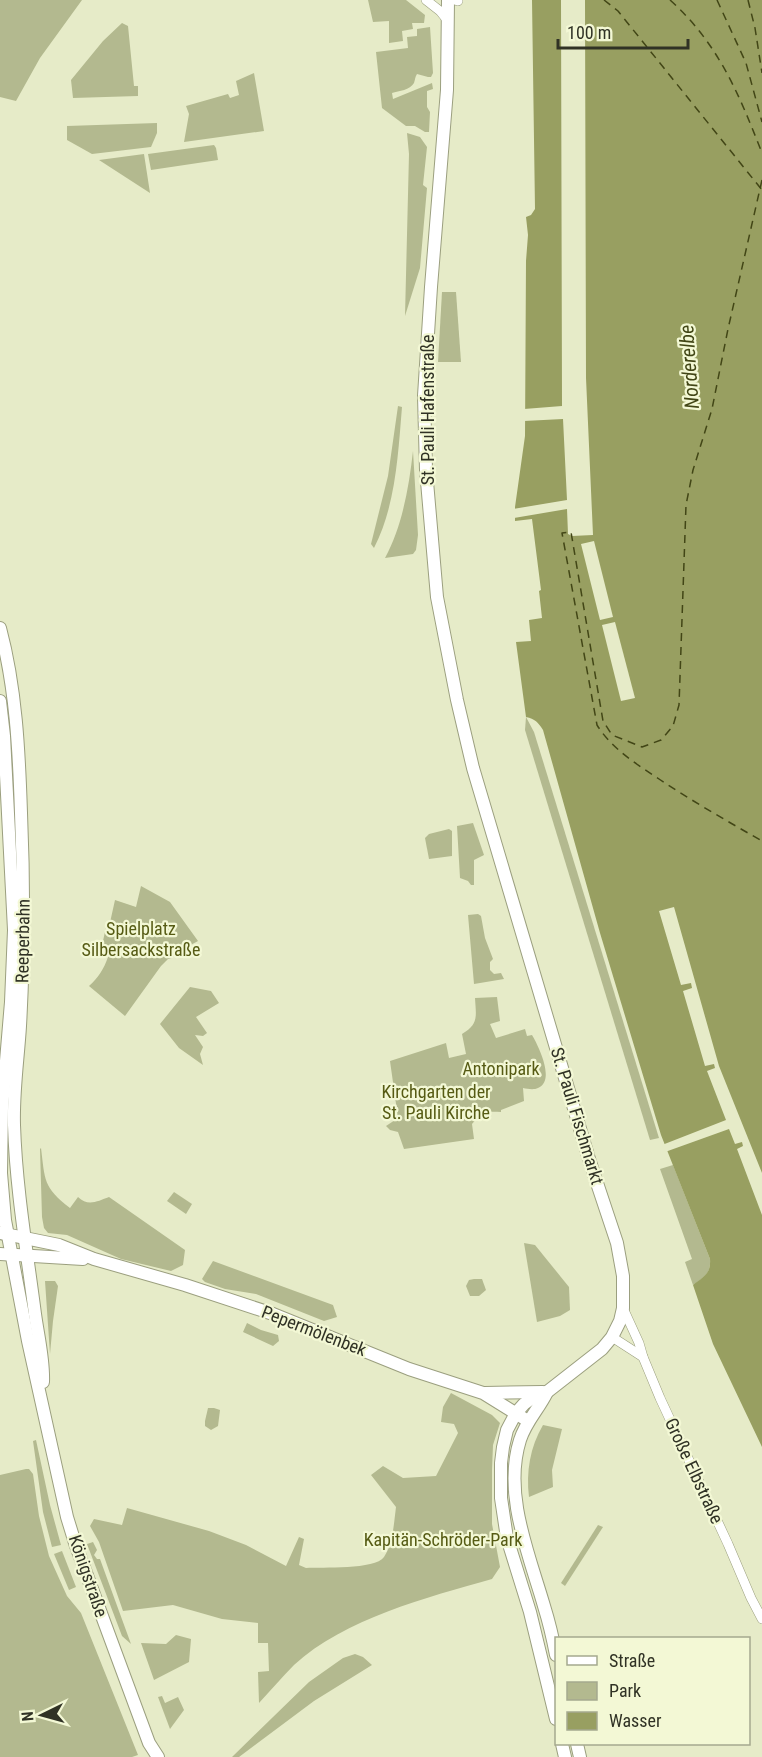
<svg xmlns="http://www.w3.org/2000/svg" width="762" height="1757" font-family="'Roboto Condensed',sans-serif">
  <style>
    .green { fill: #b3b98f }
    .water { fill: #989f61 }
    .pier { fill: #e6ebc8 }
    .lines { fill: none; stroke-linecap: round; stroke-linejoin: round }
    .ferry { stroke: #424616; stroke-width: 1.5; stroke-dasharray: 8 6; stroke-linecap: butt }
    .minor-casing { stroke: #9b9f7f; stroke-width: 10 }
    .major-casing { stroke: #9b9f7f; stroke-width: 14 }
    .minor { stroke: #fff; stroke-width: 9 }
    .major { stroke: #fff; stroke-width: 12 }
    .labels { text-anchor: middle; stroke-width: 4.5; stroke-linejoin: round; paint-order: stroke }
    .street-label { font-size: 18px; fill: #303225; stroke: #f3f8d5 }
    .park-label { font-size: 18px; fill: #565b14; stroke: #f3f8d5 }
    .water-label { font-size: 20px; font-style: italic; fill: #424616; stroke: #f3f8d5 }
  </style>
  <rect width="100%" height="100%" fill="#e6ebc8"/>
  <g class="green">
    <polygon points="0,0 82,0 40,58 16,101 0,97"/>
    <polygon points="368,0 406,0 425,15 424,23 412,23 413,29 402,31 403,41 389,43 389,21 373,22"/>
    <polygon points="122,23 128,26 134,86 138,86 138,96 73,98 71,80 103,41"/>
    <path d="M430,27l3,46 -2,4h-3l-11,-3c-2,3 -2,6 -3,9 -4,7 -15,8 -22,10l1,6 39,-16 1,6 -6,2v16l3,5 -1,20h-4l-10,-6h-9l-24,-18 -6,-56 32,-4 -1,-11 10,-1v-7z"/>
    <polygon points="254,73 264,131 184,142 189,114 186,106 228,94 230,98 239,95 236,81"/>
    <polygon points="157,123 157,133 151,147 92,154 67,140 67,126"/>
    <polygon points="407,133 420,137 427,147 423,185 427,188 420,268 405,316 409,154"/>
    <polygon points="214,145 216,148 218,160 151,170 148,154"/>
    <polygon points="144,154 150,193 99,160"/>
    <polygon points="442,292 456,292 461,362 438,362"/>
    <path d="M398,406l4,1c-4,47 -6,98 -28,141l-3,-4 17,-68z"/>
    <path d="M413,451l5,84 -2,15 -3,4 -28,4c17,-31 24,-71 28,-107z"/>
    <polygon points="526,717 534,732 659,1138 650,1140 525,730"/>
    <polygon points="473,823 484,855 474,860 474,885 471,885 468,881 460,878 457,826"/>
    <polygon points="449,829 452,831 452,856 429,859 425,838 429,834"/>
    <path d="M141,886l29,16 28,39 -22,12 -4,5 -4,1 -7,7 -36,50 -36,-30c9,-8 15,-17 19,-29l-8,-2 6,-28h3l6,-27 21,7z"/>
    <polygon points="478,914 481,916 485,938 493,959 490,962 490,970 494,974 501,973 504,979 474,984 468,915"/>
    <polygon points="190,987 211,991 219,1003 196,1017 207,1033 203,1036 195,1035 203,1047 200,1054 203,1065 179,1048 160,1024"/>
    <path d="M497,997l3,24 -10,3 6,14 29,-9 2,7 5,-1c6,10 24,46 6,53 -4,2 -10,1 -15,0l1,13 -23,9v2c-16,-1 -19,0 -29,12l2,15 -70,10 -6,-17 -8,-2 -4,-4 12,-8 -8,-57 56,-18 3,15 17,-4 -4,-20c17,-10 14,-18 13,-36z"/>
    <path d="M41,1148c4,32 2,39 29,60l8,-11c10,10 20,4 31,0l76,53 -2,15 -12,6 -50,-12 -54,-24 -19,-2 -4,-5 -2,-11 -2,-68z"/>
    <path d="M673,1165l37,94c1,15 -6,18 -17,26l-8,-23 7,-3 -32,-90z"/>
    <polygon points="174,1192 192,1204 186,1214 167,1201"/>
    <polygon points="524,1243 535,1245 569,1287 570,1310 560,1316 537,1322"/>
    <polygon points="213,1261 333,1305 337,1317 324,1321 256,1294 225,1289 205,1282 202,1279"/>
    <polygon points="474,1279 482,1279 486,1290 479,1296 470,1296 466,1286 469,1280"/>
    <polygon points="45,1281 55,1281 58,1286 53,1321 50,1354"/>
    <polygon points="247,1323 261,1330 278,1335 279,1341 273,1346 243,1332"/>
    <path d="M451,1393l41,22 8,8 -7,22 -1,25v54l8,43 -8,12c-64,18 -148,40 -198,86 -12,12 -23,25 -35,38l-1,-31 11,-1 -1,-28h-10v-20l-36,-4 -49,-14 -50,6 -24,-69 -9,-16 4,-7 28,6 5,-17 82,23 37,14 40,21 13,-29 5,2 -5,26 7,3c16,-1 69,2 78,-11 9,-13 10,-35 12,-50l-25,-32 12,-9 20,12 33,-2 22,-43 -4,-9 -13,-2 2,-15z"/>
    <polygon points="214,1408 220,1410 218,1426 211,1430 205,1426 205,1421 208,1408"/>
    <path d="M543,1425l19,4 -10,41 1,17 -24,10c-3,-25 1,-50 14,-72z"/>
    <polygon points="36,1440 50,1505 61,1545 52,1547 43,1512 33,1441"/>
    <polygon points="26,1469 29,1469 33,1474 39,1516 49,1556 67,1596 81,1613 138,1755 132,1757 0,1757 0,1475"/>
    <polygon points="598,1525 603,1527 565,1586 561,1583"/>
    <polygon points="93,1542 97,1550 94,1555 97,1559 100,1559 131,1644 122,1636 87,1544"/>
    <polygon points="62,1551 76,1587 69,1590 54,1554"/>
    <polygon points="176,1635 191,1639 189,1662 154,1680 141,1643 166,1644"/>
    <polygon points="355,1654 363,1657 372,1665 314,1701 239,1757 232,1757 309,1682 343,1658"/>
    <polygon points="162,1696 165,1703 178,1697 184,1710 170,1729 158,1697"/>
  </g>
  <path class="water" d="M532,0h230v1447l-49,-103 -20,-59c11,-9 18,-11 17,-26l-49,-124 -61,-202 -57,-203c-5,-8 -8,-11 -17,-13l-10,-75 15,-1 -2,-21 13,-2 -3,-27 2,-1 -9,-71 -17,2v-14l10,-71 1,-175 2,-26 -2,-18 5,-2 4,-6z"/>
  <g class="pier">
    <polygon points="561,0 585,0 586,378 593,535 572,536 568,534 567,509 514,518 513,509 567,500 563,419 524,421 524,409 562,406"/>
    <polygon points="594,541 613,617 600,620 581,544"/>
    <polygon points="615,622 635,698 621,701 602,625"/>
    <polygon points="674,907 719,1066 762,1173 762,1215 737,1149 743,1146 742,1142 735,1144 729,1129 665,1152 662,1145 726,1120 707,1071 715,1068 714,1064 705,1066 683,991 692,988 691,983 681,985 659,911"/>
  </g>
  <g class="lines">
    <g class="ferry">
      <polyline points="604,0 618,11 762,190"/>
      <path d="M670,0c48,43 69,94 92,153"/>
      <polyline points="717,0 746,63 762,122"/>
      <polyline points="748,0 755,28 762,73"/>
      <path d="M762,180l-34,149 -16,80 -19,61 -7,35 -7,200 -6,21 -12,14 -19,7 -30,-12 -9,-14 -32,-189 -9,1 35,192c15,24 38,38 62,54 33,22 68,42 103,62"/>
    </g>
    <defs>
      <g id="minor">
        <polyline points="426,0 440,11 448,21"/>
        <polyline points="455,0 458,1"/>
        <polyline points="623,1308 639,1343 643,1357 660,1398 728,1544 751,1598 762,1619"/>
        <polyline points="612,1337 643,1357"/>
      </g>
      <g id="major">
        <polyline points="448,0 447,90 431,287 424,396 426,470 437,597 457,700 473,768 589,1159 617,1243 623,1276 623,1308 620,1321 612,1337 602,1349 547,1392 532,1398 524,1404 516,1413 507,1430 503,1447 501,1463 501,1498 507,1538 530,1612 556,1719"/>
        <path d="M0,628c16,60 19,123 21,185 3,71 3,142 -1,213 -2,33 -7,65 -6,99 2,63 13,127 21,189 3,22 9,46 8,68"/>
        <polyline points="0,701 4,736 14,930 11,1002 2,1108 1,1173 5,1220 28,1341 67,1517 75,1543 149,1743 158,1757"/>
        <polyline points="0,1233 59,1245 94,1259 185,1285 273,1314 409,1369 483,1393 528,1421"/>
        <polyline points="0,1254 83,1259"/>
        <path d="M547,1392c-8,17 -21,29 -27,48 -17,54 9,114 24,166 5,16 9,33 12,49"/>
        <polyline points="485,1393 543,1392"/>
        <polyline points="562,1744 565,1757"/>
        <polyline points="577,1744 580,1757"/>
      </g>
    </defs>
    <use href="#minor" class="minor-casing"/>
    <use href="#major" class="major-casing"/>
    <use href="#minor" class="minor"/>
    <use href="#major" class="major"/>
  </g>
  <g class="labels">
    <g class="street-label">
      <text transform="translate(428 410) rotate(-90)" y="6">St. Pauli Hafenstraße</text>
      <text transform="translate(23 941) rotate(-89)" y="6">Reeperbahn</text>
      <text transform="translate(577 1116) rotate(73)" y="6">St. Pauli Fischmarkt</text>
      <text transform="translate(314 1331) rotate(21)" y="6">Pepermölenbek</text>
      <text transform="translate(694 1471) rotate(65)" y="6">Große Elbstraße</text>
      <text transform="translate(88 1576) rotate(71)" y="6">Königstraße</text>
    </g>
    <g class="park-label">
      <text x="141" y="935">Spielplatz<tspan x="141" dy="21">Silbersackstraße</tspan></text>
      <text x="501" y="1075">Antonipark</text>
      <text x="436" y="1098">Kirchgarten der<tspan x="436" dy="21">St. Pauli Kirche</tspan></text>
      <text x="443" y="1546">Kapitän-Schröder-Park</text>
    </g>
    <g class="water-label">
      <text transform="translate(689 367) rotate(-94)" y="7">Norderelbe</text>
    </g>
  </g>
  <rect x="555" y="1637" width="195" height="108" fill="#f3f8d5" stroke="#a5a98f" stroke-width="1.5"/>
  <rect x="567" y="1656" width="30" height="9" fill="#ffffff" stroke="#a5a98f" stroke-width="1.5"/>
  <text x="609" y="1667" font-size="18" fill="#303225">Straße</text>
  <rect x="567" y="1682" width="30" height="18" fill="#b3b98f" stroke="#a5a98f" stroke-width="1.5"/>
  <text x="609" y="1697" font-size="18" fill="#303225">Park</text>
  <rect x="567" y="1712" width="30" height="18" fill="#989f61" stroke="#a5a98f" stroke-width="1.5"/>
  <text x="609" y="1727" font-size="18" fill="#303225">Wasser</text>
  <g transform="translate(42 1715) rotate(265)" stroke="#f3f8d5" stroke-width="4.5" paint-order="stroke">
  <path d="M0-4.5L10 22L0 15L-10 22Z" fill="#303225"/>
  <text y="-9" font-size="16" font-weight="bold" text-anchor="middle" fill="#303225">N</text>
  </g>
  <path d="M558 39v9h130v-9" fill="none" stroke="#303225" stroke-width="3"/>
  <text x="567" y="39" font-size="18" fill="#303225" stroke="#f3f8d5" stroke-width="4.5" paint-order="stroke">100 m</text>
</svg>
